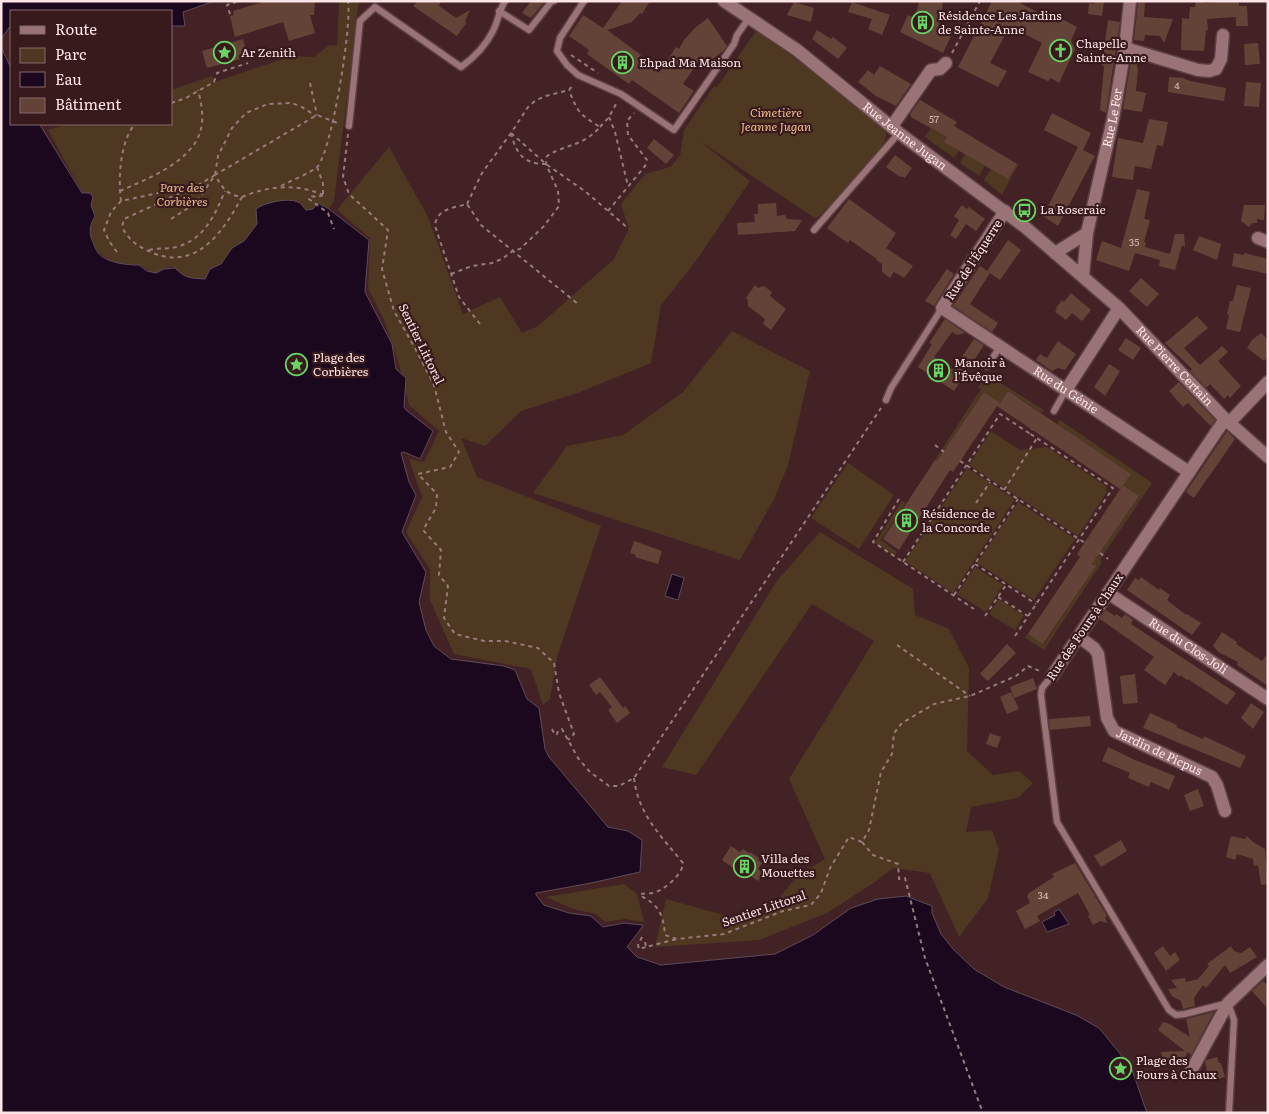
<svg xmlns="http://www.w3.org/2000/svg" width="1269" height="1114" font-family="Literata,serif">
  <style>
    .green { fill: #4e3821 }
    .water { fill: #1c081e; stroke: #5f4a5a }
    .building { fill: #634337 }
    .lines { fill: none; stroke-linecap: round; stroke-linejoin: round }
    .lane-casing { stroke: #5b3f42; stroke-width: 9 }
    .street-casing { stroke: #5b3f42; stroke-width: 15 }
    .path { stroke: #977a7c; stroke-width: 2; stroke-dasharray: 4 4; stroke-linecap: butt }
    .lane { stroke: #997375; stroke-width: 6 }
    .street { stroke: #997375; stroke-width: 12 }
    .labels { text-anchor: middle; stroke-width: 4.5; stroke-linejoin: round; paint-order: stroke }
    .number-label { font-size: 10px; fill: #d6bcba }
    .poi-label { font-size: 12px; fill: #fce5e6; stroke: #38191c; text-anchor: start }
    .park-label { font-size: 12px; font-style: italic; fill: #ecbd8d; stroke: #38191c }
    .street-label { font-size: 12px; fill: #fce5e6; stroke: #38191c }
  </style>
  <rect width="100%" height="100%" fill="#432225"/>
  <g class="green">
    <path d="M338,1h21l-25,200 -5,8 -11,-6 -5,6 -7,1 -50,-1 1,15 -13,17 -12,7 -11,17 -11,4 -5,10c-6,-1 -15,0 -20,-3 -4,-1 -6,-6 -10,-8 -6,-3 -14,2 -19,6 -7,-2 -11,-7 -17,-9 -7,-2 -1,0 -8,0 -6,0 -14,-2 -19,-4 -19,-8 -28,-27 -17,-45l-47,-86 20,-6h103v-34l41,-14 3,6 76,-26 23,1 15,-12 8,1 2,-40z"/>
    <path d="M756,31l61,43 69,58c4,18 -56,73 -70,87l-116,-78 50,40 -54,80 -35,44 -10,58 -71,29 -59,19 -36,35 -24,-8 16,39 124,49 -44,131 -7,42 -7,6 -12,-36 -77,-15 -24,-54v-31l-24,-37 16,-35 -13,-38 15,3 15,-31 -30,-26 -9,-37 -15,-46 -17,-34 2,-50 -33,-28 52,-63 39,70 35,97 37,-17 22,36 16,-7 76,-67 15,-30 -8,-25 24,-30 25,-7 10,-11 4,-26 30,-44 3,1z"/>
    <polygon points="931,128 947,137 945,142 959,151 954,158 925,137"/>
    <polygon points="965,154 985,166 979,176 960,163"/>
    <polygon points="1019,163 1002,195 984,180 991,169 1008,179 1017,164"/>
    <polygon points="732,331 810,371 788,465 774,499 740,560 533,493 567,446 623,435 683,392"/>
    <polygon points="986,374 1044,410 1041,413 1008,391 1000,403 984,392 937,461 935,460 981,389 978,388"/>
    <polygon points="1060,420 1152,483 1100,560 1102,562 1044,650 1025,638 1028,634 1044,644 1095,567 1092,564 1139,496 1123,485 1057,424"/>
    <polygon points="991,431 1020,450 1047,447 1106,486 1107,492 1078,536 969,465"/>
    <polygon points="848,463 894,495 859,549 811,518"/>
    <polygon points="967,468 1015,499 953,593 905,561"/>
    <polygon points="902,501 906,503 881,540 897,552 894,556 875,543"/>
    <polygon points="1018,502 1075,539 1034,600 977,563"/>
    <polygon points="820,532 913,589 915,615 949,629 969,668 967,751 993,775 1019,771 1033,783 1018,798 971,807 966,832 992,830 999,850 988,898 959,937 930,873 893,868 875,882 827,913 759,940 655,947 666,899 731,917 777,901 796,877 825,859 789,779 874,641 812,604 696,775 662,767 776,582"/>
    <polygon points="975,567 1003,585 986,612 957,594"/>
    <polygon points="999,599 1024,615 1015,630 989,614"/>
    <polygon points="624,884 637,894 644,922 625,919 605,922 596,914 573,909 546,897"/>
  </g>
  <g class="water">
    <polygon points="1,1 215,1 183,12 185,26 171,26 171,11 11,11 11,25 1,39"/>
    <path d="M1,47l10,21v56h33l-4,1 42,68h8l3,4 -2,8 4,11c-5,9 -7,17 -2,26 1,3 3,8 5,11 9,10 28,12 41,12l8,6 9,2 8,-4 11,-1c11,11 16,10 30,11l5,-10 11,-5 11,-16 12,-7 13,-17 -1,-15c7,-6 32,-12 42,-7 3,1 6,6 8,8l7,-1 5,-6 11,6 40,31 -4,52 27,52 4,25 10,9 -2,29 2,3 27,21 -13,28 -16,-7 -3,1 8,29 7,13 -14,37 24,40 -7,30 7,28 8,16 17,13 53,7 11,4 12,29 12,9 6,41 4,8 59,70 20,4 14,9 -2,32 -49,11 -55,10v2l8,10 25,8 22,3 12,11 21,-4 18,2 1,1 -16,21 10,10 24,8 114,-11 38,-19 38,-27 27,-9 28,-3 26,10v7l9,21 13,16 20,19 30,18 72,28 23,13 32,39 16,46h-1146z"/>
    <polygon points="672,574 684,578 678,600 665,596"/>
    <polygon points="1059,909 1069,924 1047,932 1042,922 1055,915 1054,912"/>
  </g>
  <g class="building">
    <polygon points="266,1 315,1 314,15 310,15 315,33 289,41 283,22 235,37 230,16 234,15 233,11"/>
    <polygon points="418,1 441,1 439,6 456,18 470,10 465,21 467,22 457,36 413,6"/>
    <polygon points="531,1 545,1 531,18 522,13"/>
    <polygon points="622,1 650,1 642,14 640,13 632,22 607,30 641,55 639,58 659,73 676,47 679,49 684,40 696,27 708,18 727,46 723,51 709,62 708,61 703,65 698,62 683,84 694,91 679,113 632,80 629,84 587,54 589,50 569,36 583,15 603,28"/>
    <polygon points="919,1 943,1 941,19 938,27 952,34 943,53 900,32 908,15 915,19"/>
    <polygon points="992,1 1016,1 1059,23 1062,19 1077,27 1071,40 1075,49 1059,83 1051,78 1048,81 1028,72 1042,43 1010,26 990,63 1007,71 998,87 958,67"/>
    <polygon points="1095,1 1104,1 1102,16 1088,14 1089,3 1094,4"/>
    <polygon points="1196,1 1205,1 1205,3 1239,1 1239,6 1247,6 1248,26 1236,26 1236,17 1207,19 1208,30 1206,30 1204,51 1181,50 1182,18 1189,19 1190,7 1195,7"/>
    <polygon points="794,2 814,8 811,22 787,15"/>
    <polygon points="852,2 890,15 882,35 868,29 872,19 848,12"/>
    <polygon points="1138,2 1145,3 1144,17 1173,19 1164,43 1160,36 1145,35 1144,41 1134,40"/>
    <polygon points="1108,20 1120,22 1106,113 1100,110 1104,66 1102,65"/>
    <polygon points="817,30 831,39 833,37 847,48 838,59 812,39"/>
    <polygon points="243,39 248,57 207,68 202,51"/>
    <polygon points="1258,43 1260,64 1245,65 1244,44"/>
    <polygon points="1131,61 1137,62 1137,68 1138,68 1136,91 1146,93 1142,112 1123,109"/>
    <polygon points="880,66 911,84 896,106 876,96 858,82 868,70 874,75"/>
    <polygon points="1169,77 1183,78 1190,81 1226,88 1224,101 1168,92"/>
    <polygon points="1246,82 1261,83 1259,107 1244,106"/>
    <polygon points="920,100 957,122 954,126 1017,164 1008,179 944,142 947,137 911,117 910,114"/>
    <polygon points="1052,113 1091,133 1083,150 1095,156 1058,226 1043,216 1078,147 1044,130"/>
    <polygon points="1149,119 1168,122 1163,146 1157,145 1151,169 1135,166 1133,180 1112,177 1118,138 1143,143"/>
    <polygon points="654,139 674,155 666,164 647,148"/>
    <polygon points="895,155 912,168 905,178 901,176 900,177 886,167"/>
    <polygon points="1137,189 1150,192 1144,219 1150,220 1144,242 1146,243 1145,247 1170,254 1175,234 1184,234 1185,247 1182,245 1175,270 1159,266 1160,260 1135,253 1136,250 1129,271 1096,260 1102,241 1121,248"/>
    <polygon points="849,199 896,233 886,248 913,266 904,278 894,272 890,278 882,272 882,264 876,260 877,259 850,240 848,243 827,228"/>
    <polygon points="776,203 777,216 785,215 787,219 802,220 795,231 738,235 737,223 755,222 754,214 758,214 758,204"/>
    <polygon points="962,205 967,209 969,207 985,219 976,231 966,224 956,239 950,235 959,220 954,216"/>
    <polygon points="1244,205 1265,205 1264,220 1257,219 1257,223 1252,223 1249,227 1241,221"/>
    <polygon points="1199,236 1221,244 1217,260 1193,250"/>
    <polygon points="1008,240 1021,250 1000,280 990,273 970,304 998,323 992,332 953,306 980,266 987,271"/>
    <polygon points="1234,253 1244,255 1244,253 1268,259 1268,274 1232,266"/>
    <polygon points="947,269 954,274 934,306 925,301"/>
    <polygon points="1141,278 1159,294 1147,307 1129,291"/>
    <polygon points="755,285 758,288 764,286 772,292 770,296 786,309 771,330 763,324 765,319 748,306 748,300 746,298"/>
    <polygon points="1237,285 1251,288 1240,332 1226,329 1229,315 1227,314 1230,301 1233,301"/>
    <polygon points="1071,293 1091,310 1082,321 1072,313 1066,320 1055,312 1057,309 1056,308 1062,300 1064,302"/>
    <polygon points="1197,316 1208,328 1184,348 1200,365 1222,346 1228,352 1218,361 1241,386 1230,398 1228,395 1224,399 1210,384 1206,388 1190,371 1192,369 1165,343"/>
    <polygon points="945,319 965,333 957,335 952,332 934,357 953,370 974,339 984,345 954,391 918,367 932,344 929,343"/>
    <polygon points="1261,333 1268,340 1268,357 1264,361 1247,348 1252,340"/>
    <polygon points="1126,338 1141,348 1133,360 1118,350"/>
    <polygon points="1058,341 1076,354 1065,370 1058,368 1052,371 1036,360 1040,354 1047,358"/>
    <polygon points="1109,364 1120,371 1105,396 1094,387"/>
    <polygon points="1179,382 1215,420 1211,426 1188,403 1183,407 1169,391"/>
    <polygon points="1008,391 1131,474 1120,489 997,406 953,472 950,470 899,550 883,539 935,460 937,461 984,392 1000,403"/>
    <polygon points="1227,431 1235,439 1194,498 1186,492"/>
    <polygon points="1123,485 1139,496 1092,564 1096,566 1043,644 1028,634 1080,557 1077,554"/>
    <polygon points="634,541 662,551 658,564 635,557 636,555 630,553"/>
    <polygon points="1141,577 1159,590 1160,588 1170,595 1167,600 1186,615 1187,614 1201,623 1192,635 1127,590 1135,578 1139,580"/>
    <polygon points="1106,610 1115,616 1116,614 1122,618 1125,614 1133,620 1131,624 1236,693 1227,705 1188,679 1187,680 1180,675 1179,677 1174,672 1165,685 1144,670 1154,657 1100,619"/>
    <polygon points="1222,632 1237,642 1236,644 1262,661 1268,653 1268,686 1237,665 1238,662 1220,653 1213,646"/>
    <polygon points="1007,644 1016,653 988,681 980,674"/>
    <polygon points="1135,674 1138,703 1123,704 1120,676"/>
    <polygon points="600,677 623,708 625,706 630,713 617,723 608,710 612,707 600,692 596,695 589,685"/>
    <polygon points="1033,678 1037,689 1014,698 1010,687"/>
    <polygon points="1011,692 1019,709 1007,714 1000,697"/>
    <polygon points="1251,703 1264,712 1253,729 1241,718"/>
    <polygon points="1150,713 1177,725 1176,727 1203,739 1204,736 1246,756 1240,768 1143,728"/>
    <polygon points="1090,716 1091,726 1050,730 1049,719"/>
    <polygon points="990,733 1001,737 997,748 986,744"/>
    <polygon points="1108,747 1135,760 1175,776 1169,790 1151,782 1149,787 1128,778 1130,773 1102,761"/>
    <polygon points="1198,789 1204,806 1190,811 1184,795"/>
    <polygon points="1231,836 1245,839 1247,836 1253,842 1265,849 1268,884 1261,885 1258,865 1254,866 1253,859 1237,854 1235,860 1226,857"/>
    <polygon points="1121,840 1127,851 1101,867 1094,856"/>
    <polygon points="731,846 740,852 743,849 749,853 750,852 759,858 758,860 762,863 758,869 763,873 758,881 748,874 746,877 722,860"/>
    <polygon points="1075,863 1107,916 1105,917 1107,923 1100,921 1093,925 1088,916 1090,915 1078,893 1037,916 1040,921 1025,929 1016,911 1030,903 1027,896 1029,893 1054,877 1052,874"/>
    <polygon points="1163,946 1170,956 1175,952 1180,960 1166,971 1154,953"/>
    <polygon points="1231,946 1234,951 1241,953 1250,947 1257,957 1230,973 1225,965 1206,988 1203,985 1194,998 1195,1006 1183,1009 1181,1001 1172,996 1168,989 1177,988 1171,980 1185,978 1186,982 1198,979 1209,966 1207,964"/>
    <polygon points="1263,981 1268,986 1268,1009 1252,991"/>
    <polygon points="1214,1012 1191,1055 1187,1052 1184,1061 1163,1061 1161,1052 1185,1051 1158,1030 1163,1022 1170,1024 1190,1037 1186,1019"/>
    <polygon points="1217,1057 1219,1063 1221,1063 1225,1077 1212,1081 1210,1075 1208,1076 1205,1062 1206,1060"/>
  </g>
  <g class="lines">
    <defs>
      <g id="lane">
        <polyline points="584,1 560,38 557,51 567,65 578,75 621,94 674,130 734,44 737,35 749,18"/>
        <polyline points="499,11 529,30 551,2 554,1"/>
        <path d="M349,126l11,-105 15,-14 86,60c14,-10 24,-20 32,-36 5,-10 6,-20 12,-30"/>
        <polyline points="814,230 899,133"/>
        <polyline points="987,366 1000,347"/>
        <polyline points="886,400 891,388 942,308"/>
        <polyline points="1054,411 1066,390"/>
        <polyline points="1052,676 1042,688 1041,695 1057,822 1169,1010 1176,1015 1185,1014 1228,1003 1234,1020 1229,1113"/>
      </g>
      <g id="street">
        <path id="s1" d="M724,1l73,49 102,83 126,94 94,81 106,111 43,38"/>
        <polyline points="1125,48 1198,70 1209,71 1216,69 1221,59 1223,35"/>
        <polyline points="892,126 931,70 940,69 946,63"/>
        <path id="s2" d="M1005,211l-63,97 247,164"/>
        <polyline points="1258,238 1268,242"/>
        <polyline points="1055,253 1087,233"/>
        <path id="s3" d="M1083,276l4,-43 26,-114 12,-71 5,-47"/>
        <polyline points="1066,390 1119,308"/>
        <polyline points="1229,423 1268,382"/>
        <path id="s4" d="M1108,593l160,106"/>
        <path id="s5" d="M1079,637l15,11 4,6 9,64 7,13 98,46 5,8 8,26"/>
        <polyline points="1052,676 1225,419"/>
        <polyline points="1190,1073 1228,1003 1268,965"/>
      </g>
    </defs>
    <use href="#lane" class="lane-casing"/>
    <use href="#street" class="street-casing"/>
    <g class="path">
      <polyline points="230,14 227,5 239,1"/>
      <polyline points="952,53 980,1"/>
      <polyline points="571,55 598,73"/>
      <polyline points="310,83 317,115"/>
      <polyline points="171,103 186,98 214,82 217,73 248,63"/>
      <polyline points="609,117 615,132 628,186"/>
      <polyline points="600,127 609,117 617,102"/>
      <polyline points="511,133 546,164 586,192 629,229"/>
      <path d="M511,133c5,21 13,31 35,31"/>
      <polyline points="348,134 343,177 349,194 388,230 382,269 394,311 416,350 434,385 446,432 459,452 450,467 418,474 437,494 436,508 423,530 441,550 439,575 448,586 444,618 455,634 484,641 505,641 538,648 554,663 559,693 574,734 568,740"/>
      <polyline points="317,167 323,183 323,195"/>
      <path d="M215,175l-15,9 -76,35 -2,8c7,14 17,20 31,26 45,18 71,-23 89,-56 -16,-2 -20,-10 -27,-22l102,-60 23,9"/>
      <path d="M281,186c9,-5 30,-13 37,-20 14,-18 34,-140 30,-165"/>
      <path d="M120,191c27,-12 73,-29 81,-62 3,-12 0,-28 -3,-39"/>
      <polyline points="323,195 318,197 310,196 309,199 328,213 334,229"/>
      <path d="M242,197c26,-11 54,-14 81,-2"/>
      <path d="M121,201c-3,-22 -1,-60 14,-77"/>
      <polyline points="467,204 482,173 511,133 528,107 536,100 546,96 569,90 574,84"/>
      <polyline points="608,211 645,166 647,160 628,135 627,121 634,113"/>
      <polyline points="171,219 196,203 215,175 218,156 232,128 246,113 268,104 292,103 302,107 316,116"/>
      <path d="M149,250c7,-2 15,-1 23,-2 31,-6 42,-31 53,-57"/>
      <polyline points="117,252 109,241 104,230 111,212 121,201 195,185"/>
      <path d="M451,274l21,-8 20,-3 10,-4 12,-9 6,-1 24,-23 15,-20 -1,-15 -12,-27 1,-8c21,-13 35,-9 53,-29 -21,-13 -22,-14 -31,-37"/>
      <path d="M480,324l-21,-27 -24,-71c1,-17 18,-18 32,-22l14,21 97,79"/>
      <polyline points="935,445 944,452"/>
      <polyline points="960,461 1085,543"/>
      <polyline points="1004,490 1037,438"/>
      <polyline points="899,499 873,542 974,609"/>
      <polyline points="976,503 990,482"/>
      <polyline points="1100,553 1108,559"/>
      <polyline points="903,562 1000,414 1029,433 1032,429"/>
      <polyline points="975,564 1036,604"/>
      <polyline points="954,595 1018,499"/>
      <polyline points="998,597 1028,616"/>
      <polyline points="985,616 1006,585"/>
      <polyline points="1015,636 1113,488 1029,433"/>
      <polyline points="897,645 970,696"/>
      <polyline points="552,729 555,735 557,734 558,731 562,729 578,758 590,772 609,786 619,786 634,778 881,408"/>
      <path d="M634,778c4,36 27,58 49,85 0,11 -17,25 -27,29 -4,2 -11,1 -16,2 4,5 8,5 13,10 9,7 11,19 12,31l12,4 47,-5 59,-23 28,-6 10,-12 9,-25 19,-31 13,5 7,-12 12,-58 11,-18 2,-21 8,-10 32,-19 36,-8 46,-20 12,-10 14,6"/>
      <polyline points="862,842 873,855 898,864 899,879 905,878 925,958 983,1113"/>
      <polyline points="642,937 638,945 639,949 646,947"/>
      <polyline points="645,942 646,947 677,939"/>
    </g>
    <use href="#lane" class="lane"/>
    <use href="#street" class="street"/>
  </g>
  <defs>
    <symbol id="building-ring" viewBox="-11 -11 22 22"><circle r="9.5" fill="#38191c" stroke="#68d465" stroke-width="1.5"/><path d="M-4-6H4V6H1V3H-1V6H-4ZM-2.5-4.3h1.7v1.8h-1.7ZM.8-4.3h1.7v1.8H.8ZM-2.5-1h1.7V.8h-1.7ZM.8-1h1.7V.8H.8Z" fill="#68d465"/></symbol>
    <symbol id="church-ring" viewBox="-11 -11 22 22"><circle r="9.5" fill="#38191c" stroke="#68d465" stroke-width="1.5"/><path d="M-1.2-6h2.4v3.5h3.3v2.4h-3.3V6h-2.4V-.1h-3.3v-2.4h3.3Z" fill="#68d465"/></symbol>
    <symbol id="sight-ring" viewBox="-11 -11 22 22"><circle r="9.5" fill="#38191c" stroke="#68d465" stroke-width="1.5"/><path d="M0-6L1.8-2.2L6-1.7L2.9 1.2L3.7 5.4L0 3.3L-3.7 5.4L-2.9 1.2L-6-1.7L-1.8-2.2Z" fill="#68d465"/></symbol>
    <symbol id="bus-ring" viewBox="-11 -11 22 22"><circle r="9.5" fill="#38191c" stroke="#68d465" stroke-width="1.5"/><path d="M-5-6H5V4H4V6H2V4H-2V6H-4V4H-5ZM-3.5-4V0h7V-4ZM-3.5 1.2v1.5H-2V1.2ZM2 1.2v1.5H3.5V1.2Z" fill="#68d465"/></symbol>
  </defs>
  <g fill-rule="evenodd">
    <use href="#building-ring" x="910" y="10" width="25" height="25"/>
    <use href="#church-ring" x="1048" y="38" width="25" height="25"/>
    <use href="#sight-ring" x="212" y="40" width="25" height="25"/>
    <use href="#building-ring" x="610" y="50" width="25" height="25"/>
    <use href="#bus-ring" x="1012" y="198" width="25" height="25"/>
    <use href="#sight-ring" x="284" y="352" width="25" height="25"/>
    <use href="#building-ring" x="926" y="358" width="25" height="25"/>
    <use href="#building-ring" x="894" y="508" width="25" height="25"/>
    <use href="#building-ring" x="732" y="854" width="25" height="25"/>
    <use href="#sight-ring" x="1108" y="1056" width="25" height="25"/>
  </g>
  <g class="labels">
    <g class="number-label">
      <text x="1177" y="89">4</text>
      <text x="934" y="123">57</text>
      <text x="1134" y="246">35</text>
      <text x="1043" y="899">34</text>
    </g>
    <g class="poi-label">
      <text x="938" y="20">Résidence Les Jardins<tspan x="938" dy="14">de Sainte-Anne</tspan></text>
      <text x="1076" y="48">Chapelle<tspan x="1076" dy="14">Sainte-Anne</tspan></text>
      <text x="241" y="57">Ar Zenith</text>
      <text x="639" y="67">Ehpad Ma Maison</text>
      <text x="1040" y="214">La Roseraie</text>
      <text x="313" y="362">Plage des<tspan x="313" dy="14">Corbières</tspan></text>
      <text x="954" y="367">Manoir à<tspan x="954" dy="14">l'Évêque</tspan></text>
      <text x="922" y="518">Résidence de<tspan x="922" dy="14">la Concorde</tspan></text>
      <text x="761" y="863">Villa des<tspan x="761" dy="14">Mouettes</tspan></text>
      <text x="1136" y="1065">Plage des<tspan x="1136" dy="14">Fours à Chaux</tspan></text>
    </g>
    <g class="park-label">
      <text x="776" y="117">Cimetière<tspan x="776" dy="14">Jeanne Jugan</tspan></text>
      <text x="182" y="192">Parc des<tspan x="182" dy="14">Corbières</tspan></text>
    </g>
    <g class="street-label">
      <text dy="4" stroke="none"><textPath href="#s3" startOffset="161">Rue Le Fer</textPath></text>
      <text dy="4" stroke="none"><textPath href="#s1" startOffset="226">Rue Jeanne Jugan</textPath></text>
      <text transform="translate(974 260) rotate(-57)" y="4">Rue de l'Équerre</text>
      <text transform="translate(421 344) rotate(64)" y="4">Sentier Littoral</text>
      <text dy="4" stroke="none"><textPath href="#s1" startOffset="581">Rue Pierre Certain</textPath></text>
      <text dy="4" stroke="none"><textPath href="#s2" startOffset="264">Rue du Génie</textPath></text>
      <text transform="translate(1085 627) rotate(-56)" y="4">Rue des Fours à Chaux</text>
      <text dy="4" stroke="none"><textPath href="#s4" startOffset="96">Rue du Clos-Joli</textPath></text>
      <text dy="4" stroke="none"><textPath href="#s5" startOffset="155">Jardin de Picpus</textPath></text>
      <text transform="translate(764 909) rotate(-19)" y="4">Sentier Littoral</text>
    </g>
  </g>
  <rect width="1269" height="1114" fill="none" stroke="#fce5e6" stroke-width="5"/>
  <rect x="10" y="10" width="162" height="115" fill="#38191c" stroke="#866b6d"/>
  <rect x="20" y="26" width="25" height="8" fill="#997375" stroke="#866b6d"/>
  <text x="55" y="35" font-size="15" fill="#fce5e6">Route</text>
  <rect x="20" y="48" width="25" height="15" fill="#4e3821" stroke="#866b6d"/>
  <text x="55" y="60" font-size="15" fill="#fce5e6">Parc</text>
  <rect x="20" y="72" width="25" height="15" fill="#1c081e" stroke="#866b6d"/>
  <text x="55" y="85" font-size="15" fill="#fce5e6">Eau</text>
  <rect x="20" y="98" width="25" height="15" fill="#634337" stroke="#866b6d"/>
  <text x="55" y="110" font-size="15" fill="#fce5e6">Bâtiment</text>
</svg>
